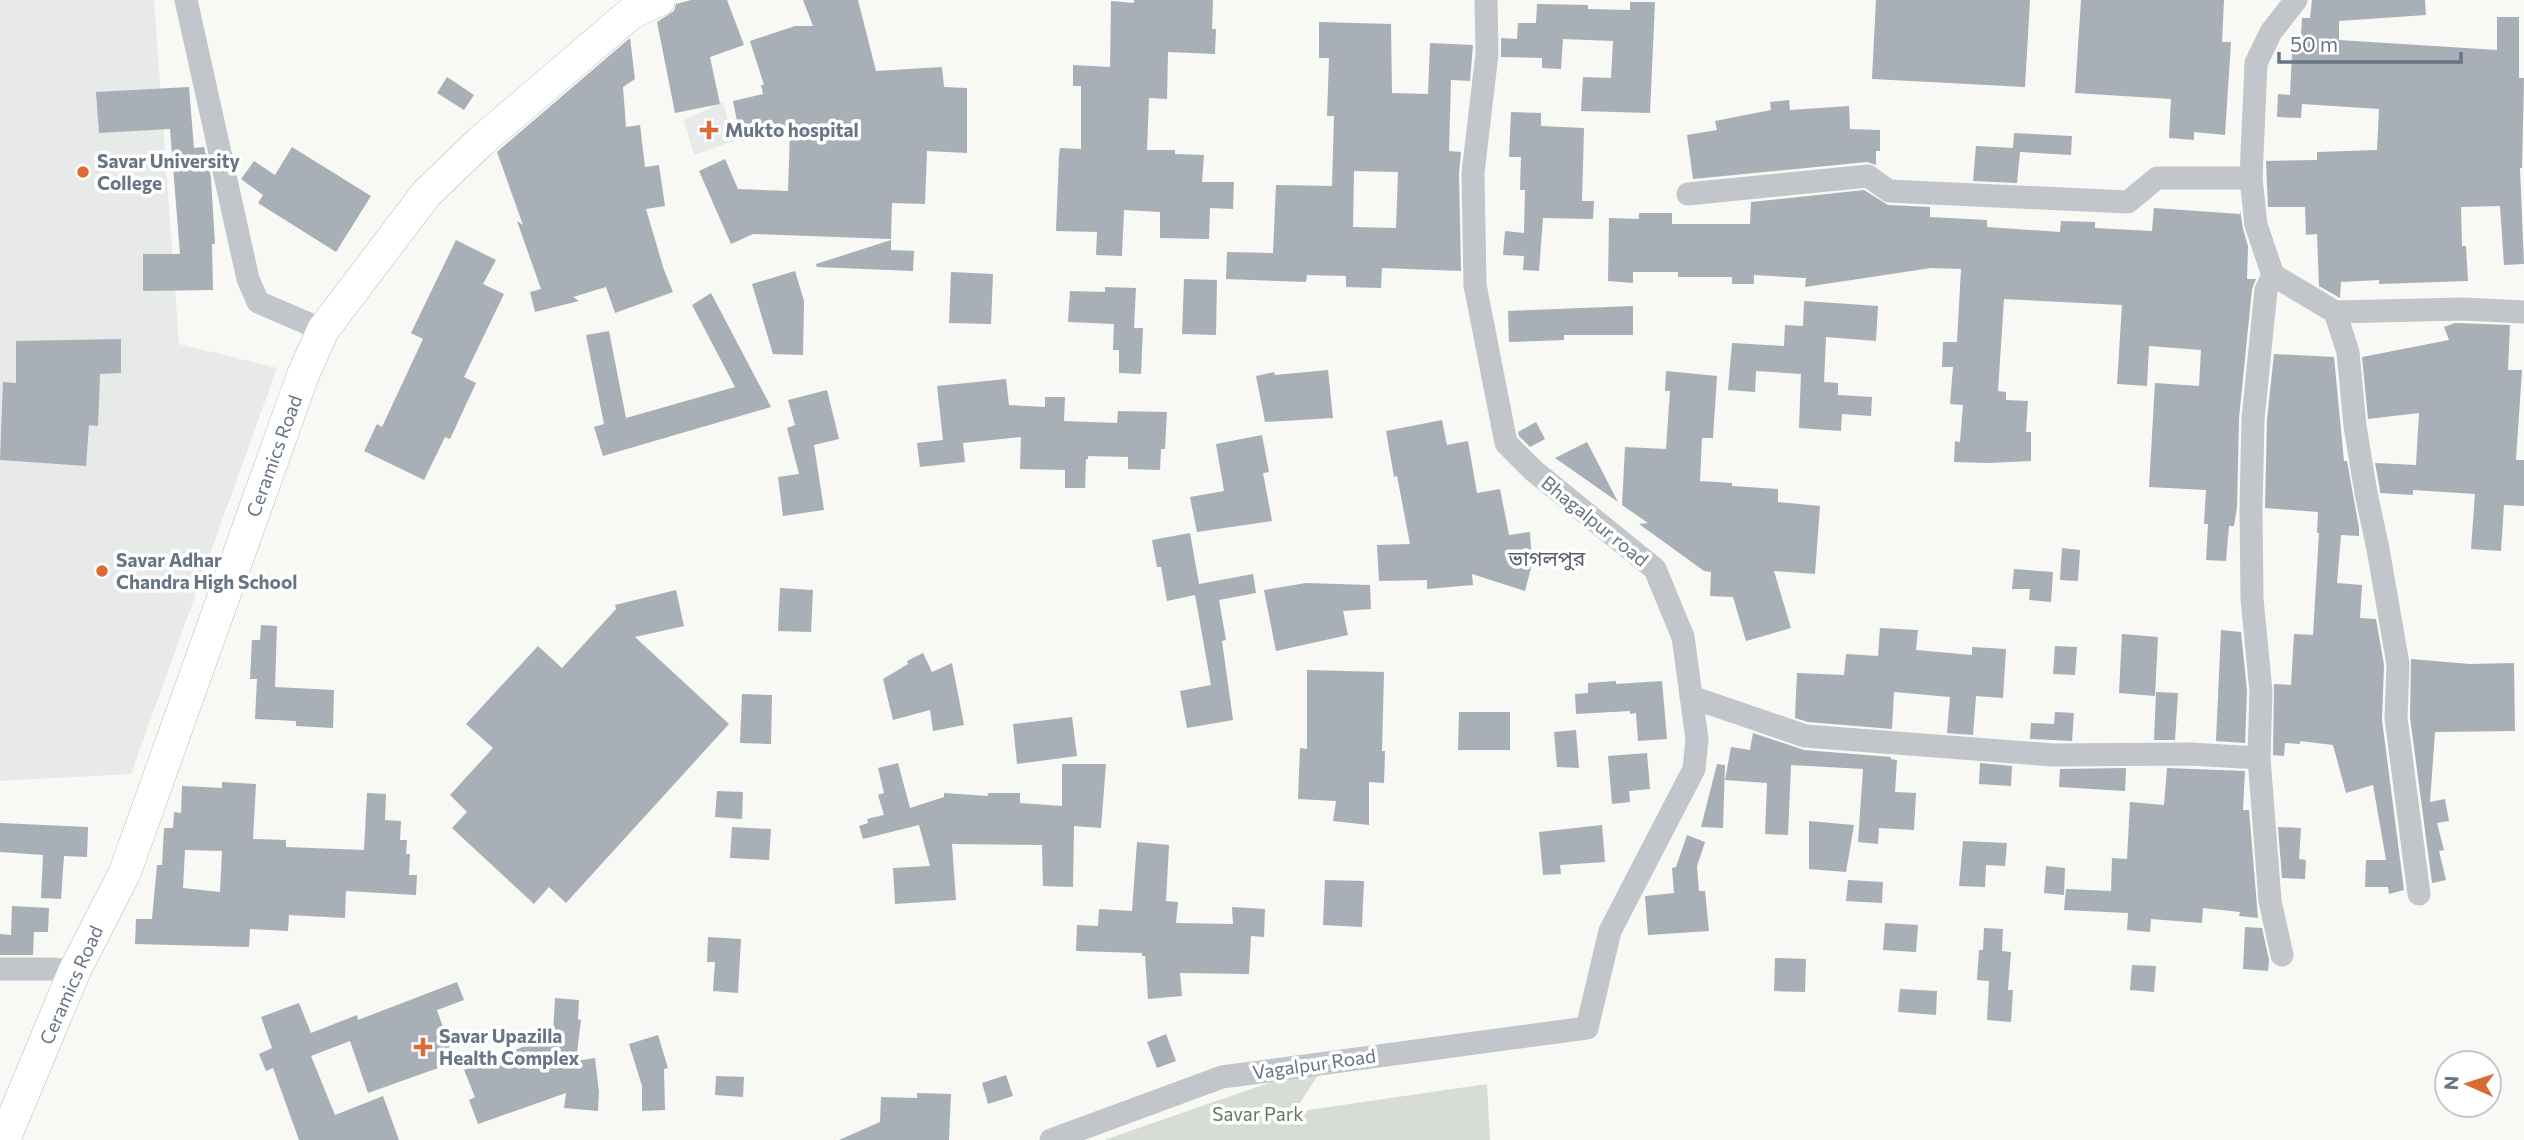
<svg xmlns="http://www.w3.org/2000/svg" width="2524" height="1140" font-family="Commissioner,'Noto Sans Bengali',sans-serif">
  <style>
    .built { fill: #e8eae9 }
    .green { fill: #d7ddd5 }
    .building { fill: #a8afb6; fill-rule: evenodd }
    .lines { fill: none; stroke-linecap: round; stroke-linejoin: round }
    .secondary-casing { stroke: #b4b8be; stroke-width: 33 }
    .street { stroke: #c2c5c9; stroke-width: 23 }
    .secondary { stroke: #fff; stroke-width: 32 }
    .poi-dot { fill: #db6b32; stroke: #fff; stroke-width: 2.5 }
    .labels { text-anchor: middle; stroke-width: 7; stroke-linejoin: round; paint-order: stroke }
    .poi-label { font-size: 19px; font-weight: bold; fill: #687585; stroke: #fff; text-anchor: start }
    .street-label { font-size: 19px; fill: #687585; stroke: #fff }
    .park-label { font-size: 19px; fill: #657763; stroke: #fff }
    .neighbourhood-label { font-size: 21px; fill: #565f6a; stroke: #fff }
  </style>
  <rect width="100%" height="100%" fill="#f8f8f5"/>
  <g class="built">
    <polygon points="0,0 154,0 179,344 277,368 131,774 0,781"/>
    <polygon points="723,102 734,141 694,155 684,120"/>
  </g>
  <polygon class="green" points="1326,1063 1294,1112 1487,1084 1490,1140 1104,1140"/>
  <g class="building">
    <polygon points="691,0 727,0 744,45 710,57 720,104 675,113 657,22 674,11 676,4"/>
    <polygon points="803,0 858,0 876,71 942,67 944,87 967,88 967,153 927,151 925,204 892,203 891,239 753,234 731,244 699,171 725,159 738,189 788,191 790,131 741,141 733,101 763,94 761,85 764,85 750,41 795,26 813,26"/>
    <polygon points="1134,0 1213,0 1212,29 1216,29 1215,54 1168,52 1167,99 1149,98 1147,150 1175,150 1175,154 1204,155 1202,182 1234,182 1233,209 1210,208 1209,239 1160,238 1160,212 1124,210 1122,256 1096,255 1097,232 1056,231 1059,155 1060,148 1081,149 1081,86 1073,86 1073,65 1110,67 1111,1 1134,3"/>
    <polygon points="1876,0 2030,0 2025,87 1872,79"/>
    <polygon points="2081,0 2224,0 2222,42 2231,42 2225,135 2194,132 2194,140 2169,138 2171,99 2075,93"/>
    <polygon points="2312,0 2425,0 2426,15 2339,21 2339,40 2497,50 2497,17 2519,17 2519,78 2524,78 2522,168 2520,168 2524,264 2504,265 2500,206 2461,207 2462,246 2466,246 2468,281 2379,284 2379,280 2341,282 2340,298 2319,286 2317,234 2306,235 2305,207 2268,207 2266,161 2317,160 2317,152 2377,150 2379,109 2302,104 2301,118 2277,117 2278,94 2290,95 2292,53 2300,53 2302,18 2310,18"/>
    <polygon points="1630,2 1655,2 1650,113 1581,111 1583,77 1611,78 1613,41 1563,39 1561,69 1542,68 1542,58 1501,57 1501,38 1517,39 1518,23 1536,23 1537,4 1588,5 1588,9 1630,10"/>
    <path d="M1319,22l72,2 1,69 36,1 2,-51 43,2 -3,36 -19,-1 -2,71 12,1 -2,21 2,98 -79,-3 -1,20 -35,-1v-11l-39,-1 -1,7 -80,-3 1,-27 46,1 3,-68 56,1 2,-70h-7l2,-58h-10zM1354,171l44,1 -2,56 -43,-1z"/>
    <polygon points="630,38 635,79 623,87 626,127 640,125 645,167 659,165 665,206 646,209 664,270 673,292 615,313 606,287 573,297 579,301 535,312 530,292 541,289 517,221 523,225 497,152"/>
    <polygon points="447,77 474,95 464,110 437,93"/>
    <polygon points="189,87 194,148 204,147 211,178 215,244 212,244 213,290 143,291 143,254 180,254 170,129 99,133 96,92"/>
    <polygon points="1789,100 1790,110 1849,106 1850,129 1880,130 1880,151 1876,151 1876,165 1867,162 1693,179 1687,135 1717,130 1715,121 1771,110 1770,102"/>
    <polygon points="1511,112 1541,113 1541,126 1584,128 1582,201 1594,201 1593,219 1543,218 1539,271 1523,270 1524,256 1503,255 1505,231 1524,233 1525,190 1520,190 1521,157 1509,157"/>
    <polygon points="2014,133 2072,136 2071,155 2020,152 2017,183 1973,181 1976,146 2013,148"/>
    <polygon points="292,147 371,196 336,252 258,203 263,195 241,179 254,161 275,175"/>
    <polygon points="1864,190 1888,205 1930,207 1930,217 1987,220 1987,227 2060,232 2061,221 2095,222 2095,228 2152,231 2154,208 2240,214 2240,210 2243,229 2248,246 2247,279 2256,279 2252,289 2239,418 2237,507 2234,526 2229,526 2226,561 2206,560 2208,524 2204,524 2206,490 2149,487 2155,383 2199,386 2201,350 2149,346 2147,386 2117,384 2122,305 2004,299 1998,391 2006,392 2006,400 2028,401 2026,432 2031,432 2031,461 1989,463 1954,462 1955,441 1960,442 1963,405 1950,404 1953,367 1942,367 1943,342 1957,342 1961,269 1931,268 1805,287 1806,278 1754,275 1754,284 1732,284 1732,277 1678,277 1678,272 1633,272 1633,283 1608,281 1609,218 1639,219 1639,213 1672,213 1672,224 1750,224 1751,202"/>
    <polygon points="456,240 496,260 483,284 504,294 464,377 476,383 450,439 445,437 424,480 364,451 377,424 382,427 423,339 411,333"/>
    <polygon points="891,240 891,250 914,251 913,271 817,267 816,264"/>
    <polygon points="795,271 804,301 803,355 773,354 752,284"/>
    <polygon points="951,272 993,274 991,324 949,323"/>
    <polygon points="1184,279 1217,280 1216,335 1182,334"/>
    <polygon points="1105,287 1136,288 1134,328 1143,328 1141,374 1119,373 1119,350 1113,350 1114,324 1068,322 1070,291 1105,292"/>
    <polygon points="711,293 771,407 603,456 594,427 604,424 586,335 609,331 626,418 735,387 692,305"/>
    <polygon points="1804,301 1878,306 1876,341 1826,337 1824,382 1838,383 1838,395 1872,397 1871,416 1842,414 1841,431 1799,428 1801,374 1756,371 1755,392 1728,390 1732,343 1784,346 1785,325 1803,326"/>
    <polygon points="1633,306 1633,335 1564,335 1564,340 1509,342 1508,311"/>
    <polygon points="2455,323 2510,325 2508,370 2522,370 2516,460 2524,460 2524,506 2504,505 2501,551 2471,549 2475,494 2413,490 2413,495 2380,493 2380,490 2375,463 2416,465 2419,413 2368,419 2362,357 2449,340 2444,327"/>
    <polygon points="121,339 121,373 100,374 98,426 89,425 86,466 0,460 3,382 16,383 16,341"/>
    <polygon points="2274,354 2334,357 2344,461 2347,461 2359,528 2359,536 2341,535 2337,583 2362,585 2360,618 2376,619 2384,665 2382,720 2404,890 2389,894 2388,887 2365,887 2366,860 2386,860 2373,785 2346,793 2333,745 2300,741 2300,744 2285,743 2284,756 2273,755 2274,684 2291,685 2294,634 2313,635 2319,533 2317,533 2318,512 2265,508 2267,420"/>
    <polygon points="1328,370 1333,418 1265,422 1256,376 1274,372 1275,375"/>
    <polygon points="1666,371 1717,376 1713,438 1702,438 1700,481 1732,483 1732,486 1778,489 1778,502 1820,506 1815,574 1774,571 1791,628 1746,641 1733,597 1710,596 1711,572 1704,571 1639,524 1648,523 1622,505 1625,447 1666,449 1670,391 1665,391"/>
    <polygon points="1006,379 1009,405 1045,407 1045,397 1065,397 1064,421 1117,423 1118,411 1167,412 1165,449 1161,449 1160,470 1128,469 1128,457 1088,456 1088,459 1086,459 1085,488 1065,488 1065,470 1020,469 1021,437 963,443 965,462 920,467 917,443 943,440 937,386"/>
    <polygon points="827,390 839,439 814,445 824,510 783,516 778,477 799,474 787,428 795,425 788,400"/>
    <polygon points="1442,420 1447,445 1468,441 1477,493 1500,489 1509,535 1530,532 1532,564 1525,591 1472,574 1473,585 1427,589 1427,580 1379,581 1377,545 1410,544 1397,476 1394,477 1386,431"/>
    <polygon points="1536,422 1545,439 1530,447 1519,436 1518,432"/>
    <polygon points="1262,435 1269,472 1263,473 1272,521 1197,532 1190,497 1224,491 1216,444"/>
    <polygon points="1587,442 1618,502 1555,458"/>
    <polygon points="1190,533 1199,584 1253,574 1256,593 1219,600 1226,640 1222,641 1233,720 1187,728 1180,691 1211,685 1195,595 1167,601 1161,567 1157,567 1152,540"/>
    <polygon points="2062,548 2080,550 2078,581 2060,580"/>
    <polygon points="2014,569 2053,572 2051,602 2029,600 2030,589 2012,589"/>
    <polygon points="1306,583 1370,585 1371,609 1343,611 1348,635 1276,651 1264,590"/>
    <polygon points="780,588 813,590 811,632 778,631"/>
    <polygon points="676,590 684,626 635,637 729,724 566,903 549,887 534,904 452,828 467,812 450,795 493,748 466,724 538,646 562,668 616,609 615,605"/>
    <polygon points="261,625 277,626 275,687 334,690 333,728 296,726 296,721 255,719 257,679 250,679 252,640 260,640"/>
    <polygon points="1880,628 1918,630 1916,650 1972,655 1972,647 2006,649 2003,698 1976,696 1973,735 1947,733 1950,697 1894,692 1892,729 1808,722 1795,718 1797,673 1844,675 1846,654 1878,656"/>
    <polygon points="2221,630 2241,632 2247,691 2245,743 2216,741"/>
    <polygon points="2122,634 2158,637 2155,696 2119,693"/>
    <polygon points="2055,646 2077,647 2075,675 2053,674"/>
    <polygon points="923,653 932,672 952,663 964,725 933,731 930,710 893,720 883,679 908,664 907,661"/>
    <polygon points="2411,659 2470,664 2514,663 2515,731 2435,732 2430,802 2445,799 2449,821 2437,823 2444,850 2439,851 2446,880 2432,883 2410,717"/>
    <polygon points="1307,670 1384,672 1382,751 1385,751 1384,783 1369,782 1369,825 1333,821 1336,801 1298,799 1300,748 1307,749"/>
    <polygon points="1616,681 1616,684 1662,681 1667,739 1638,741 1636,713 1630,714 1630,711 1576,714 1575,694 1588,693 1588,683"/>
    <polygon points="2156,692 2178,693 2175,740 2154,740"/>
    <polygon points="742,694 772,695 771,744 740,743"/>
    <polygon points="1459,712 1510,712 1510,750 1458,750"/>
    <polygon points="2055,712 2074,713 2072,741 2030,739 2031,723 2054,724"/>
    <polygon points="1072,717 1077,756 1017,764 1013,724"/>
    <polygon points="1576,730 1579,768 1557,767 1554,732"/>
    <polygon points="1753,733 1804,750 1891,757 1891,759 1897,760 1895,792 1916,793 1914,830 1879,828 1878,844 1858,842 1863,769 1791,765 1788,835 1765,834 1767,783 1725,780 1731,747 1750,750"/>
    <polygon points="1647,753 1650,789 1629,791 1630,802 1612,804 1608,756"/>
    <polygon points="898,763 910,808 944,797 944,793 988,796 988,793 1020,793 1020,803 1062,806 1062,764 1106,764 1101,828 1074,826 1073,887 1043,886 1042,845 952,844 956,900 895,904 893,868 930,866 919,825 863,839 859,826 868,823 867,819 884,815 878,795 884,793 878,768"/>
    <polygon points="1980,763 2012,766 2011,786 1979,784"/>
    <polygon points="1717,764 1725,765 1723,828 1701,827"/>
    <polygon points="2126,768 2125,791 2059,787 2060,769"/>
    <polygon points="2167,768 2245,771 2243,810 2249,810 2258,918 2239,916 2240,912 2203,908 2202,923 2151,919 2150,932 2127,930 2128,913 2064,910 2066,889 2111,891 2112,858 2127,859 2130,802 2164,805"/>
    <path d="M222,782l34,2 -3,55 33,1v7l78,3 3,-57 19,1 -1,26 16,1 -1,19h7l-1,14h4l-1,21h8l-1,20 -70,-4 -1,27 -56,-3 -1,16 -38,-2 -1,18 -114,-3 1,-25h16l5,-54h5l2,-37h9l1,-16 7,1 1,-27 40,2zM185,850l37,1 -2,41 -37,-4z"/>
    <polygon points="717,791 743,792 742,819 715,817"/>
    <polygon points="1809,821 1854,825 1846,872 1809,869"/>
    <polygon points="0,823 88,827 87,857 64,856 61,899 41,898 43,855 0,852"/>
    <polygon points="1602,825 1605,862 1560,865 1561,874 1543,875 1539,832"/>
    <polygon points="732,827 771,829 769,860 730,858"/>
    <polygon points="2278,827 2301,828 2299,859 2306,860 2305,879 2282,878"/>
    <polygon points="1687,835 1705,842 1697,866 1699,891 1705,891 1709,931 1648,935 1645,896 1674,893 1672,868 1676,867"/>
    <polygon points="1963,841 2007,843 2005,866 1986,865 1985,887 1959,886"/>
    <polygon points="1137,842 1169,845 1166,901 1178,902 1176,923 1233,924 1232,907 1265,909 1264,937 1251,936 1249,974 1180,973 1182,996 1148,999 1145,956 1142,956 1142,953 1076,951 1077,925 1098,926 1099,909 1132,911"/>
    <polygon points="2046,866 2065,868 2064,895 2044,893"/>
    <polygon points="1325,880 1364,881 1362,927 1323,925"/>
    <polygon points="1848,880 1883,882 1882,903 1846,901"/>
    <polygon points="12,906 49,908 48,932 34,932 33,955 0,955 0,934 11,935"/>
    <polygon points="1885,923 1918,925 1916,952 1883,950"/>
    <polygon points="2245,927 2262,928 2269,960 2268,971 2243,969"/>
    <polygon points="1984,928 2003,929 2002,951 2011,952 2008,990 2013,990 2011,1022 1987,1020 1989,981 1977,980 1979,950 1983,950"/>
    <polygon points="708,937 741,939 738,993 713,991 715,962 707,962"/>
    <polygon points="1775,958 1806,959 1805,992 1774,991"/>
    <polygon points="2132,965 2156,966 2154,992 2130,990"/>
    <polygon points="457,982 464,1000 437,1010 455,1062 368,1093 350,1041 311,1056 335,1115 383,1096 399,1140 299,1140 273,1068 266,1071 259,1054 272,1048 261,1017 299,1003 311,1033 357,1015 358,1020"/>
    <polygon points="1900,989 1937,991 1936,1015 1898,1012"/>
    <polygon points="555,998 579,1000 578,1019 581,1020 576,1061 595,1058 599,1092 598,1111 564,1108 566,1093 478,1124 469,1100 475,1097 464,1070 553,1035"/>
    <polygon points="1166,1034 1176,1061 1157,1068 1147,1042"/>
    <polygon points="658,1035 668,1068 664,1069 665,1110 642,1111 642,1086 629,1044"/>
    <polygon points="1006,1075 1013,1096 988,1104 982,1083"/>
    <polygon points="716,1076 744,1077 743,1097 715,1095"/>
    <polygon points="917,1093 951,1094 949,1140 839,1140 880,1122 881,1097 917,1098"/>
  </g>
  <g class="lines">
    <defs>
      <polyline id="secondary" points="4,1140 74,972 125,872 303,375 323,330 426,194 480,142 630,14 659,0"/>
    </defs>
    <use href="#secondary" class="secondary-casing"/>
    <g class="street">
      <polyline points="186,0 248,279 258,302 323,330"/>
      <polyline points="1688,194 1868,176 1889,191 2128,202 2157,178 2251,178"/>
      <polyline points="2273,275 2335,312 2348,352 2355,426 2366,493 2378,549 2398,664 2396,718 2419,894"/>
      <polyline points="2335,312 2463,309 2524,312"/>
      <polyline points="1691,697 1805,736 2053,755 2190,754 2259,758 2270,901 2282,955"/>
      <polyline points="2259,758 2261,691 2252,599 2251,509 2253,419 2266,290 2273,275 2256,225 2251,178 2256,63 2271,32 2296,0"/>
      <polyline points="0,969 53,969 74,972"/>
      <polyline points="1051,1140 1222,1077 1587,1028 1610,931 1694,769 1697,739 1683,637 1655,569 1534,471 1506,443 1475,285 1473,173 1487,54 1486,0"/>
    </g>
    <use href="#secondary" class="secondary"/>
  </g>
  <g class="poi-dot">
    <path d="M705.5 119.5h7v7h7v7h-7v7h-7v-7h-7v-7h7z"/>
    <circle cx="83" cy="172" r="7"/>
    <circle cx="102" cy="571" r="7"/>
    <path d="M419.5 1036.5h7v7h7v7h-7v7h-7v-7h-7v-7h7z"/>
  </g>
  <g class="labels">
    <g class="poi-label">
      <text x="725" y="137">Mukto hospital</text>
      <text x="97" y="168">Savar University<tspan x="97" dy="22">College</tspan></text>
      <text x="116" y="567">Savar Adhar<tspan x="116" dy="22">Chandra High School</tspan></text>
      <text x="439" y="1043">Savar Upazilla<tspan x="439" dy="22">Health Complex</tspan></text>
    </g>
    <g class="street-label">
      <text transform="translate(274 456) rotate(-70)" y="7">Ceramics Road</text>
      <text transform="translate(1595 521) rotate(39)" y="7">Bhagalpur road</text>
      <text transform="translate(71 985) rotate(-66)" y="7">Ceramics Road</text>
      <text transform="translate(1314 1064) rotate(-8)" y="7">Vagalpur Road</text>
    </g>
    <g class="park-label">
      <text x="1258" y="1121">Savar Park</text>
    </g>
    <g class="neighbourhood-label">
      <text x="1547" y="566">ভাগলপুর</text>
    </g>
  </g>
  <g transform="translate(2468 1084) rotate(273)"><circle r="33" fill="#ffffff" stroke="#c3c8ce" stroke-width="2"/>
  <path d="M0-5L12 26L0 18L-12 26Z" fill="#db6b32"/>
  <text y="-10" font-size="19" font-weight="bold" text-anchor="middle" fill="#687585">N</text>
  </g>
  <path d="M2279 52v10h182v-10" fill="none" stroke="#687585" stroke-width="3.5"/>
  <text x="2290" y="52" font-size="21" fill="#687585" stroke="#ffffff" stroke-width="5" paint-order="stroke">50 m</text>
</svg>
